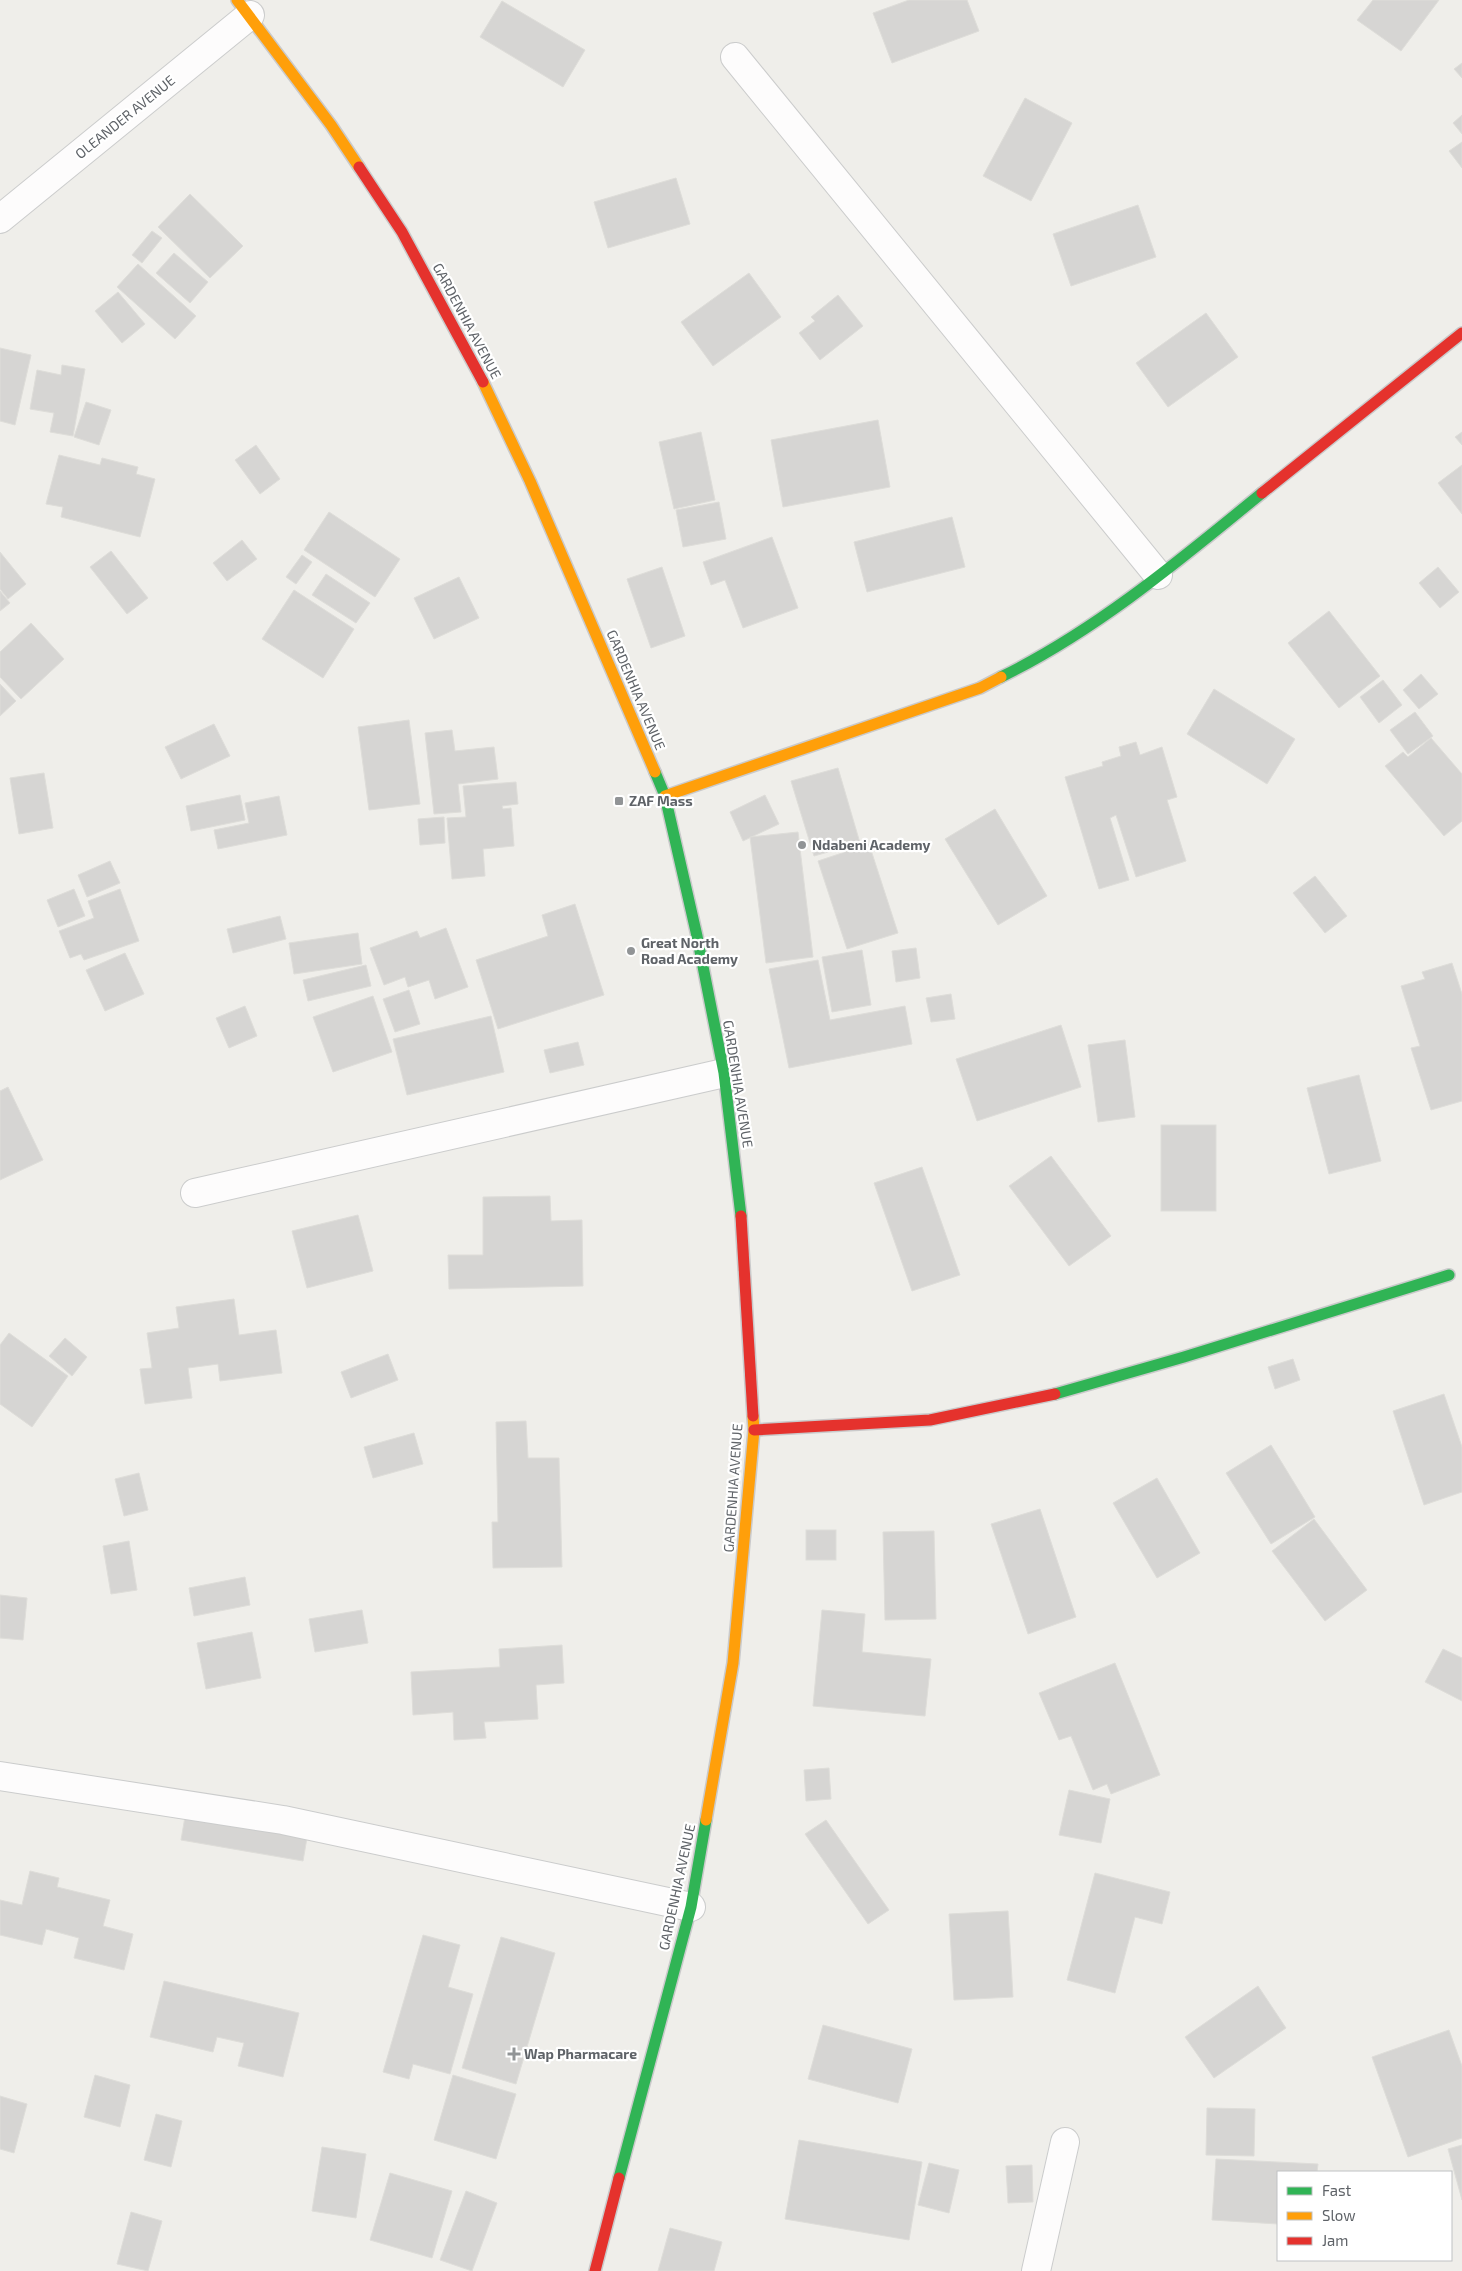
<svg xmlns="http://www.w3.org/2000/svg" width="1462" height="2271" font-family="'Exo 2',sans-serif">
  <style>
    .building { fill: #d6d5d3; stroke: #deddd9 }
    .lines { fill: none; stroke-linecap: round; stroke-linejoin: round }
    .street-casing { stroke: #cbcccc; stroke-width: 30 }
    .fast-casing { stroke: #cacacb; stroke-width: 14 }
    .slow-casing { stroke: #cacacb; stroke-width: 14 }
    .jam-casing { stroke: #cacacb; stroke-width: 14 }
    .street { stroke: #fdfcfc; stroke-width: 28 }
    .fast { stroke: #30b455; stroke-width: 11 }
    .slow { stroke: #ff9f0a; stroke-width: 11 }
    .jam { stroke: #e5322d; stroke-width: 11 }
    .poi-dot { fill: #919496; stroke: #fff; stroke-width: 2 }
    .labels { text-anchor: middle; stroke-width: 4.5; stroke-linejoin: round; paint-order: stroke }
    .street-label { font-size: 14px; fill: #5f6368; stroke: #fff }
    .poi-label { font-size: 14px; font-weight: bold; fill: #5f6368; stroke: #fff; text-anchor: start }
  </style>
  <rect width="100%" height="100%" fill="#efeeea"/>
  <g class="building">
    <polygon points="909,0 967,0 979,31 892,63 873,13"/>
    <polygon points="1373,0 1439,0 1401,51 1357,20"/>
    <polygon points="502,1 585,50 563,87 480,37"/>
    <polygon points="1462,63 1462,78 1454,69"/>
    <polygon points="1025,98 1072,123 1031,201 983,176"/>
    <polygon points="1462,115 1462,134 1453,123"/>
    <polygon points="1462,142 1462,168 1449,151"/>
    <polygon points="676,178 690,224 608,248 594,202"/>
    <polygon points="190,194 243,246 210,278 158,227"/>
    <polygon points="1138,205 1156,257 1071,286 1053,234"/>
    <polygon points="152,231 162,238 142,263 132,255"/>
    <polygon points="174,253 208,282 190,303 156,273"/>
    <polygon points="138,264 196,316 175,339 117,287"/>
    <polygon points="749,273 781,317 713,366 681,322"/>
    <polygon points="118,292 145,324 122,343 95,311"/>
    <polygon points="838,295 863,326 820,360 799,333 815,321 811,317"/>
    <polygon points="1206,313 1238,357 1168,407 1136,363"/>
    <polygon points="0,348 31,355 15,425 0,421"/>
    <polygon points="62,365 85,369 73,436 50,432 54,413 30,409 37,370 61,375"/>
    <polygon points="86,402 111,410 99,445 74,437"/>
    <polygon points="878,420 890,487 783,507 771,440"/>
    <polygon points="701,432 715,500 674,509 659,442"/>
    <polygon points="1462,432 1462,445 1455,437"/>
    <polygon points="256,445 280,479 260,494 235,460"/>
    <polygon points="59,455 100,465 102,458 138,467 136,474 155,479 140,537 61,517 63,507 46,504"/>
    <polygon points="1462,465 1462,514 1438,483"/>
    <polygon points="719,502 726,539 683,547 676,510"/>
    <polygon points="329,512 400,559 375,597 304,550"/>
    <polygon points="952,517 965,567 867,592 854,542"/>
    <polygon points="772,537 798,608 743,628 725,580 711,585 703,562"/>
    <polygon points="242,540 257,559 227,581 213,563"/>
    <polygon points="111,551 148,598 127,614 90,567"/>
    <polygon points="0,552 26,584 8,599 0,589"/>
    <polygon points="302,555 312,562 296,584 286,577"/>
    <polygon points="662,567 685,636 651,648 627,579"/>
    <polygon points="1438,567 1459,592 1440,608 1419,583"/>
    <polygon points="326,574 370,603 356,623 312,595"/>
    <polygon points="459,577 479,618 434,639 414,598"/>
    <polygon points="294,590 354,629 323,678 262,639"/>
    <polygon points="0,591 10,603 0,611"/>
    <polygon points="1329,611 1380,676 1339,708 1288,643"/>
    <polygon points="31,623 64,659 21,699 0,677 0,652"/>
    <polygon points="1421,674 1438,694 1419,709 1403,690"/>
    <polygon points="1383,680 1402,705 1379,723 1360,697"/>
    <polygon points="0,684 16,701 0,716"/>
    <polygon points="1214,689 1295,739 1267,784 1187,734"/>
    <polygon points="1415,712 1433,736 1408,754 1390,730"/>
    <polygon points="409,720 420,804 369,810 358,727"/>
    <polygon points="214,724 230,756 181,779 165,747"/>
    <polygon points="452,730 455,751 494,747 498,779 458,784 461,812 434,814 425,733"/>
    <polygon points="1431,738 1462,774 1462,821 1444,836 1385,766 1403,752 1408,757"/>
    <polygon points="1136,742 1140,755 1162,747 1177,797 1167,800 1186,861 1136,877 1116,815 1110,818 1129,880 1099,889 1065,777 1103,766 1102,762 1121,756 1119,747"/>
    <polygon points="838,768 860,843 814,856 791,781"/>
    <polygon points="44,773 53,828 19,834 10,778"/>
    <polygon points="516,782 518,804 502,806 503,809 511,808 514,846 483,849 485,876 452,879 447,818 466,817 463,786"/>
    <polygon points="240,795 245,820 191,831 186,806"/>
    <polygon points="765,795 779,824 743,841 730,812"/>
    <polygon points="279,796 287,835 218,849 214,830 249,823 245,803"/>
    <polygon points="995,809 1047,896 998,925 945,839"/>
    <polygon points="444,817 445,843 420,845 418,819"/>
    <polygon points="798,832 813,957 766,963 750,837"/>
    <polygon points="869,844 898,933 847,949 818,861"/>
    <polygon points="110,861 120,883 87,897 78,875"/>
    <polygon points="1315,876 1347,916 1325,933 1293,893"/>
    <polygon points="74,889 85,916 58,927 47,900"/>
    <polygon points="120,889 139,941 84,960 81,954 70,958 59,931 94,918 88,901"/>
    <polygon points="575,904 604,995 498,1029 476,960 548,936 542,915"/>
    <polygon points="280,916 286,939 233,953 227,929"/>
    <polygon points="446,928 468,987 435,999 429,980 408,987 405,977 384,985 370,948 417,931 420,938"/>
    <polygon points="358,933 362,964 294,974 289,943"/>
    <polygon points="916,948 920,978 896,982 892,951"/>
    <polygon points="862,950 871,1005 832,1012 822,957"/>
    <polygon points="125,953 144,994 105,1011 86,970"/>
    <polygon points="818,960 830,1020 905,1006 912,1044 789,1068 769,969"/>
    <polygon points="1452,963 1462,994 1462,1101 1431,1110 1411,1048 1420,1046 1401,986 1425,979 1422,972"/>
    <polygon points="366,965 371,986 308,1001 303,980"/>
    <polygon points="409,990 420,1024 395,1032 383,999"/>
    <polygon points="951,994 955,1019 931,1022 926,998"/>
    <polygon points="373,996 392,1052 333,1072 313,1017"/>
    <polygon points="245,1006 257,1036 229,1048 216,1018"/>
    <polygon points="491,1016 504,1072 407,1095 393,1039"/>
    <polygon points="1061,1025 1081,1087 977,1121 956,1059"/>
    <polygon points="1125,1040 1135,1117 1098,1122 1088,1045"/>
    <polygon points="578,1042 584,1065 550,1073 544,1050"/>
    <polygon points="1359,1075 1381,1161 1329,1174 1307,1088"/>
    <polygon points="8,1087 43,1160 0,1180 0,1091"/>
    <rect x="1161" y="1125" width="55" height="86"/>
    <polygon points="1051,1156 1111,1236 1069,1266 1009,1186"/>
    <polygon points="922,1167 960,1275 912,1291 874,1183"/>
    <polygon points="550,1196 551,1221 582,1220 583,1286 449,1289 448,1255 483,1255 483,1197"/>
    <polygon points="358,1215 373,1271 307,1288 292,1231"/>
    <polygon points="234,1299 239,1335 276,1330 282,1373 220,1381 218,1364 188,1368 192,1398 145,1404 140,1369 152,1368 147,1333 179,1328 176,1307"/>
    <polygon points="9,1333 68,1376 32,1427 0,1404 0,1345"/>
    <polygon points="65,1338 87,1357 72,1376 49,1356"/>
    <polygon points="388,1354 398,1380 351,1398 341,1372"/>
    <polygon points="1293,1359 1300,1380 1275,1389 1268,1367"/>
    <polygon points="1444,1394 1462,1447 1462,1492 1424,1505 1393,1411"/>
    <polygon points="526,1421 528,1458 559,1458 562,1567 493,1568 492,1522 498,1522 496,1422"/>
    <polygon points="414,1433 423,1464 373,1478 364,1447"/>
    <polygon points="1271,1445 1315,1517 1271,1544 1226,1473"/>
    <polygon points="139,1473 148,1510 124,1516 115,1479"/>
    <polygon points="1157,1478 1200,1553 1157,1578 1113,1503"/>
    <polygon points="1040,1509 1076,1617 1028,1634 991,1524"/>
    <polygon points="1314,1519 1367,1590 1325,1621 1272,1551"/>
    <rect x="806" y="1530" width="30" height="30"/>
    <polygon points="934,1531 936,1619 885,1620 883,1532"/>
    <polygon points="129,1541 137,1590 111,1594 103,1546"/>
    <polygon points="245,1577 250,1605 194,1616 189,1588"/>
    <polygon points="0,1595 27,1598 23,1640 0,1638"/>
    <polygon points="362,1610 368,1643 315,1652 309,1619"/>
    <polygon points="822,1610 865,1614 862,1652 931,1659 925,1716 813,1706"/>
    <polygon points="252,1632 261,1678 206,1689 197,1643"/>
    <polygon points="562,1645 564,1683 536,1685 538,1719 484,1722 486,1738 454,1740 453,1712 413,1715 411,1672 500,1667 499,1649"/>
    <polygon points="1443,1649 1462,1658 1462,1701 1425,1682"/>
    <polygon points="1115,1663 1160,1775 1111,1794 1107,1784 1093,1790 1071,1736 1059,1740 1039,1693"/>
    <polygon points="829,1768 831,1799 806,1801 804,1770"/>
    <polygon points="1069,1790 1110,1799 1101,1843 1059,1835"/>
    <polygon points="186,1811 308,1832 303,1861 181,1840"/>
    <polygon points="826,1820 889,1910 868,1924 805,1834"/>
    <polygon points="30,1871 59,1878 57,1887 110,1900 103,1926 133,1934 124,1970 74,1958 79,1938 46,1929 42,1945 0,1935 0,1900 22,1905"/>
    <polygon points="1095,1873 1170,1892 1162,1924 1135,1917 1115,1993 1067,1980"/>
    <polygon points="1008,1911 1013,1997 954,2000 949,1914"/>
    <polygon points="423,1935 460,1945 448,1987 473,1994 450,2074 413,2064 409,2079 383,2072"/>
    <polygon points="501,1937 555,1953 516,2084 462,2068"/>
    <polygon points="164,1981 299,2013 283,2077 238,2066 244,2043 217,2037 213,2052 150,2037"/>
    <polygon points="1258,1986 1286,2028 1214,2078 1185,2037"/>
    <polygon points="823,2025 912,2049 898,2103 808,2079"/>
    <polygon points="1449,2030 1462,2066 1462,2138 1408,2157 1372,2057"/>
    <polygon points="95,2075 130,2085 120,2127 84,2117"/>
    <polygon points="453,2075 516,2094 496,2159 434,2140"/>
    <polygon points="0,2096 27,2104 14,2153 0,2149"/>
    <polygon points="1207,2108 1255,2109 1254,2156 1206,2155"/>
    <polygon points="156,2114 182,2121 171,2167 144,2160"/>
    <polygon points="799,2140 922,2162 909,2240 785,2219"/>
    <polygon points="1462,2145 1462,2200 1448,2149"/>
    <polygon points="322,2147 366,2154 356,2218 312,2211"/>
    <polygon points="1216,2159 1318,2164 1317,2172 1278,2172 1278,2224 1212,2220"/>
    <polygon points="929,2163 959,2170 949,2213 918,2205"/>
    <polygon points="1032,2165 1033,2202 1008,2203 1006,2166"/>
    <polygon points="390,2173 452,2191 432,2258 370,2240"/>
    <polygon points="466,2191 497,2203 472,2271 440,2260"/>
    <polygon points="131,2212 162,2221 148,2271 117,2264"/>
    <polygon points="670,2228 722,2242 714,2271 658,2271"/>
  </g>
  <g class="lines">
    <defs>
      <g id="street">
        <polyline points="735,57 1158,575"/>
        <polyline points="0,219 250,15"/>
        <polyline points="195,1193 724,1073"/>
        <polyline points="0,1776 283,1820 691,1907"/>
        <polyline points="1036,2271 1065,2142"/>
      </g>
      <g id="fast">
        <path d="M1001,677c96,-47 179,-117 261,-184"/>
        <polyline points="655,772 665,796 697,936 724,1073 741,1216"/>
        <polyline points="1055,1394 1184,1357 1449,1275"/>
        <polyline points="619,2178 691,1907 706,1820"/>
      </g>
      <g id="slow">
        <polyline points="237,0 331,125 359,167"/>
        <polyline points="483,382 530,481 655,772"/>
        <polyline points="665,796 980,688 1001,677"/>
        <polyline points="706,1820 733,1663 754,1430 753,1416"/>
      </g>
      <g id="jam">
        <polyline points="359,167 402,232 483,382"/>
        <polyline points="1262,493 1462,333"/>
        <polyline points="741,1216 753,1416"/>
        <polyline points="754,1430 930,1420 1055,1394"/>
        <polyline points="595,2271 619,2178"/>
      </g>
    </defs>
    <use href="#street" class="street-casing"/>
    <use href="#fast" class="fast-casing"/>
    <use href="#slow" class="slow-casing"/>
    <use href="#jam" class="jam-casing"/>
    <use href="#street" class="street"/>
    <use href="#fast" class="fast"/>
    <use href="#slow" class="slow"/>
    <use href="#jam" class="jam"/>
  </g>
  <g class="poi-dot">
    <rect x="614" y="796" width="10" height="10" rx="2.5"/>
    <circle cx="802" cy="845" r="5"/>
    <circle cx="631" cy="951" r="5"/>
    <path d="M511.5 2046.5h5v5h5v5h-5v5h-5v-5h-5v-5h5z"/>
  </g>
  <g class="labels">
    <g class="street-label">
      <text transform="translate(125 117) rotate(-39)" y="5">OLEANDER AVENUE</text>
      <text transform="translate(467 321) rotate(62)" y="5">GARDENHIA AVENUE</text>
      <text transform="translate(636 690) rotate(67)" y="5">GARDENHIA AVENUE</text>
      <text transform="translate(738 1084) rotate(81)" y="5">GARDENHIA AVENUE</text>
      <text transform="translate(733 1488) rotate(-86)" y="5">GARDENHIA AVENUE</text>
      <text transform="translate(677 1887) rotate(-78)" y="5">GARDENHIA AVENUE</text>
    </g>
    <g class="poi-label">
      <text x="629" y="806">ZAF Mass</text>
      <text x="812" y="850">Ndabeni Academy</text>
      <text x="641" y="948">Great North<tspan x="641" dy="16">Road Academy</tspan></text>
      <text x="524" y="2059">Wap Pharmacare</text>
    </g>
  </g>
  <rect x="1277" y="2171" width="175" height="90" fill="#ffffff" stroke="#bfc1c3"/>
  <rect x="1287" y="2187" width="25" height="8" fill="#30b455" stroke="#bfc1c3"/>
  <text x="1322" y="2196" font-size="15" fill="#5f6368">Fast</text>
  <rect x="1287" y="2212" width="25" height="8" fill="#ff9f0a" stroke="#bfc1c3"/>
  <text x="1322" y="2221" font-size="15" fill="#5f6368">Slow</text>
  <rect x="1287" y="2237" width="25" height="8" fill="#e5322d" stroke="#bfc1c3"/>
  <text x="1322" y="2246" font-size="15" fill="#5f6368">Jam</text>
</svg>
